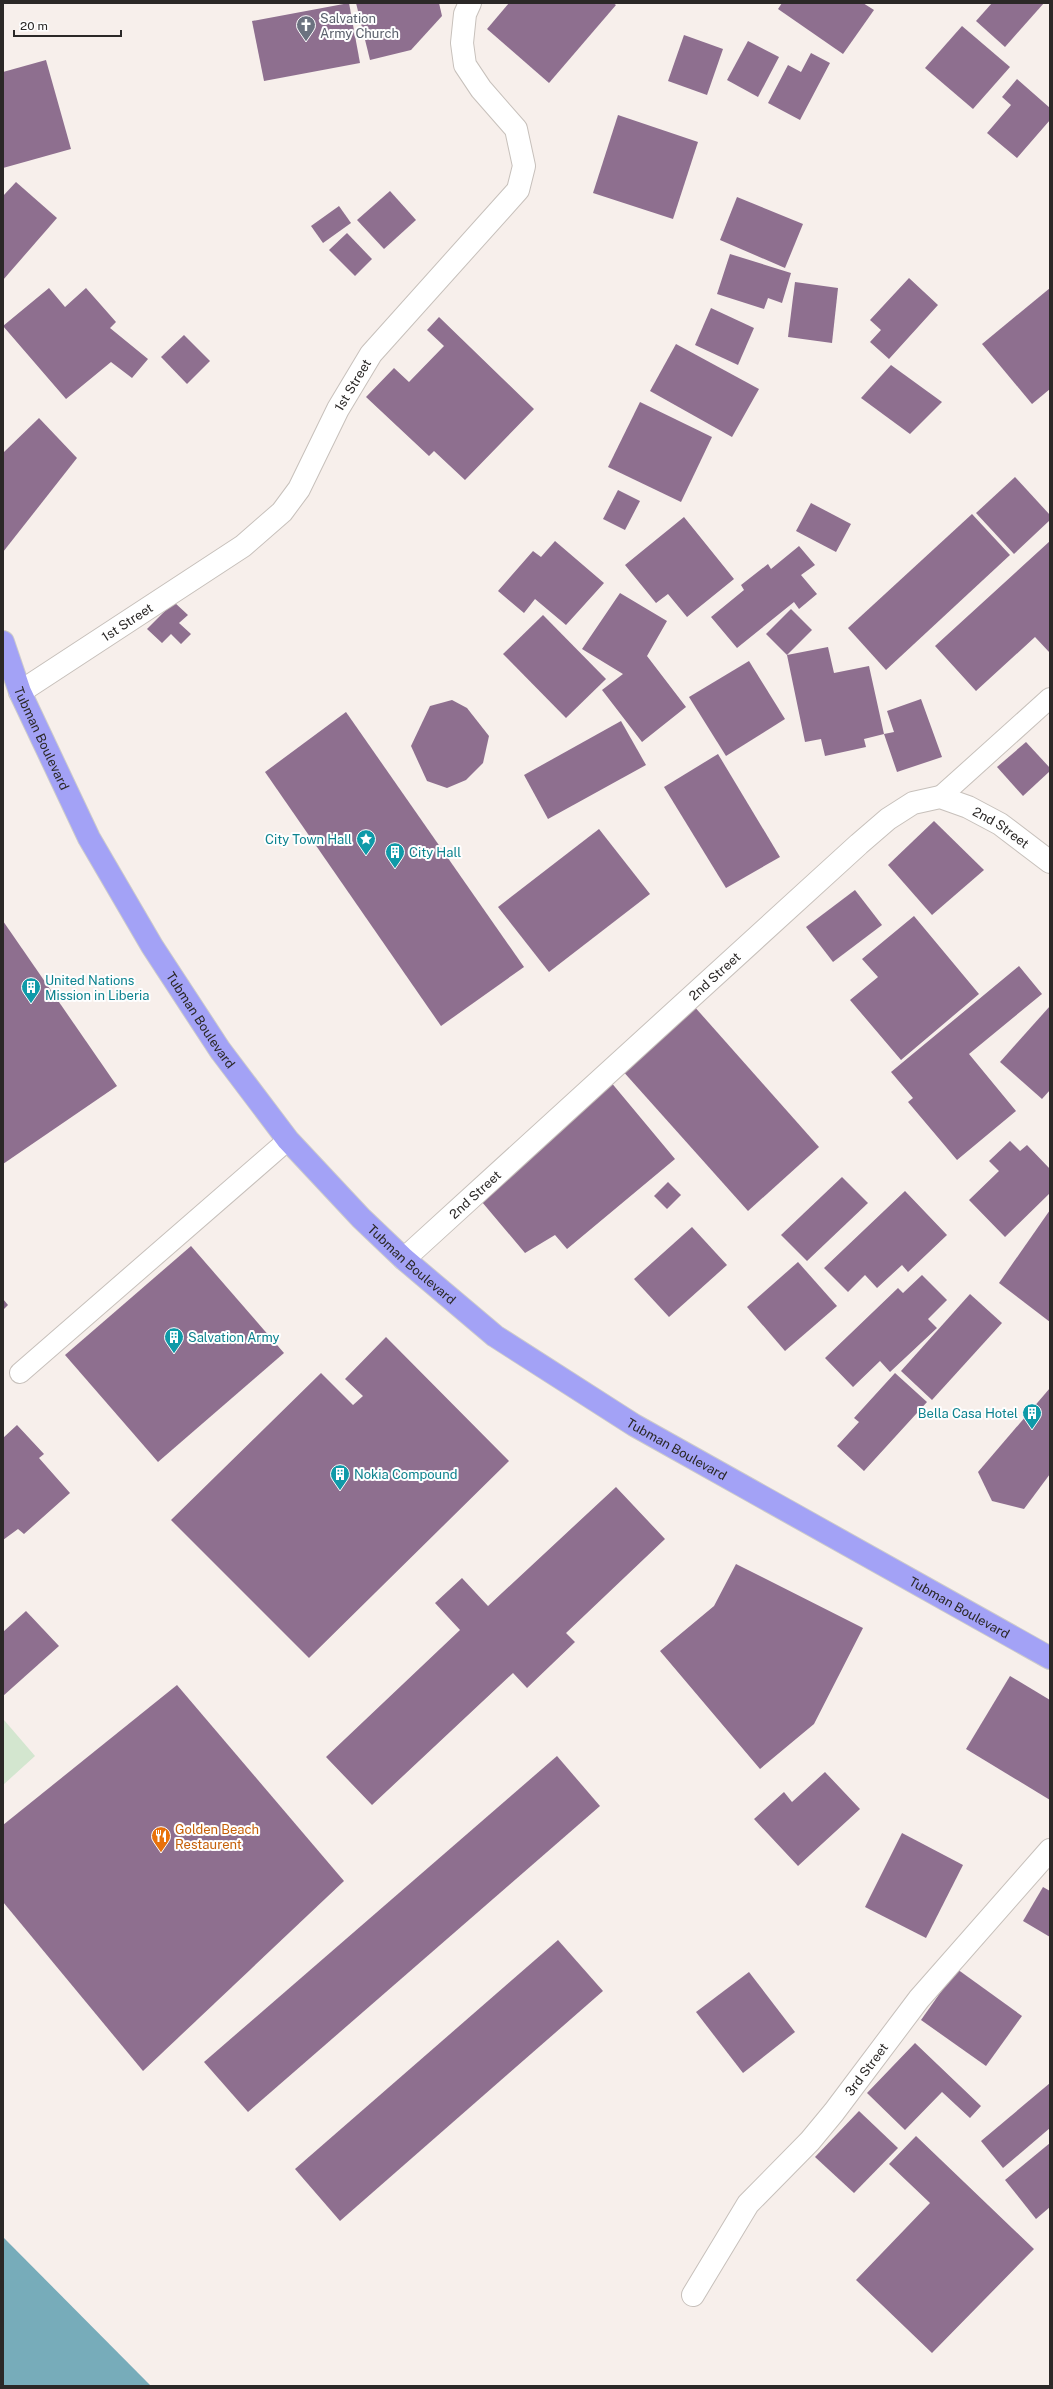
<svg xmlns="http://www.w3.org/2000/svg" width="1053" height="2389" font-family="'Public Sans',sans-serif">
  <style>
    .green { fill: #d3e6cf }
    .water { fill: #77acba }
    .building { fill: #8e6f8f }
    .lines { fill: none; stroke-linecap: round; stroke-linejoin: round }
    .service-casing { stroke: #c7c0bb; stroke-width: 22 }
    .minor-casing { stroke: #c7c0bb; stroke-width: 24 }
    .trunk-casing { stroke: #cccbcb; stroke-width: 24 }
    .service { stroke: #fff; stroke-width: 20 }
    .minor { stroke: #fff; stroke-width: 22 }
    .trunk { stroke: #a3a2f6; stroke-width: 22 }
    .labels { text-anchor: middle; stroke-width: 4; stroke-linejoin: round; paint-order: stroke }
    .worship-label { font-size: 13px; fill: #5b616d; stroke: #fefefe; text-anchor: start }
    .street-label { font-size: 13px; fill: #2b2827; stroke: #fefefe }
    .culture-label { font-size: 13px; fill: #0d838f; stroke: #fefefe; text-anchor: start }
    .food-label { font-size: 13px; fill: #c56008; stroke: #fefefe; text-anchor: start }
  </style>
  <rect width="100%" height="100%" fill="#f7efeb"/>
  <polygon class="green" points="4,1720 35,1756 3,1785 3,1721"/>
  <polygon class="water" points="3,2237 151,2386 3,2386"/>
  <g class="building">
    <polygon points="349,3 360,63 264,81 252,21"/>
    <polygon points="356,3 439,3 442,16 411,50 370,60"/>
    <polygon points="509,3 613,3 616,5 549,83 487,29"/>
    <polygon points="782,3 863,3 874,10 843,54 778,9"/>
    <polygon points="992,3 1044,3 1005,47 976,21"/>
    <polygon points="962,26 1010,67 973,109 925,68"/>
    <polygon points="684,35 723,49 707,95 668,81"/>
    <polygon points="748,41 779,57 758,97 727,80"/>
    <polygon points="811,53 830,63 800,120 768,103 788,65 801,72"/>
    <polygon points="46,60 71,149 3,168 3,72"/>
    <polygon points="1017,79 1050,108 1050,120 1017,158 987,133 1011,105 1002,97"/>
    <polygon points="618,115 698,142 673,219 593,193"/>
    <polygon points="16,182 57,218 3,280 3,196"/>
    <polygon points="390,191 416,220 384,249 357,220"/>
    <polygon points="737,197 803,224 785,268 720,240"/>
    <polygon points="339,206 351,223 323,243 311,226"/>
    <polygon points="347,233 372,259 355,276 329,250"/>
    <polygon points="730,254 791,273 782,303 768,298 764,309 717,294"/>
    <polygon points="909,278 938,305 889,359 870,342 881,330 870,320"/>
    <polygon points="795,282 838,288 832,343 788,337"/>
    <polygon points="49,288 65,307 86,288 116,322 110,328 148,359 132,378 111,362 66,399 3,326"/>
    <polygon points="1050,288 1050,389 1032,404 982,344"/>
    <polygon points="711,308 754,328 738,365 695,345"/>
    <polygon points="439,317 534,409 465,480 434,451 429,456 366,397 394,368 409,382 444,346 427,330"/>
    <polygon points="184,335 210,361 187,384 161,357"/>
    <polygon points="676,344 759,389 732,437 650,391"/>
    <polygon points="891,365 942,402 910,434 861,398"/>
    <polygon points="640,402 712,437 681,502 608,467"/>
    <polygon points="39,418 77,458 3,552 3,453"/>
    <polygon points="1015,477 1050,515 1050,520 1014,554 976,513"/>
    <polygon points="618,490 640,501 625,530 603,519"/>
    <polygon points="811,503 851,524 836,552 796,531"/>
    <polygon points="972,514 1010,555 886,670 848,628"/>
    <polygon points="684,517 734,579 687,617 668,594 656,603 625,565"/>
    <polygon points="555,541 604,583 566,625 535,599 524,613 498,591 533,551 541,557"/>
    <polygon points="1050,541 1050,653 1035,637 976,691 935,646"/>
    <polygon points="799,546 815,565 801,575 817,594 799,609 794,602 737,648 711,617 744,590 741,585 768,564 771,569"/>
    <polygon points="620,593 667,621 647,656 686,707 642,742 602,690 623,674 582,649"/>
    <polygon points="174,602 188,615 179,623 191,634 181,644 171,634 162,643 147,629"/>
    <polygon points="791,609 812,630 787,655 766,634"/>
    <polygon points="543,615 606,679 566,718 503,654"/>
    <polygon points="828,647 834,673 869,666 884,734 864,739 866,747 825,756 821,739 805,742 787,655"/>
    <polygon points="749,661 785,719 726,756 689,697"/>
    <polygon points="921,699 942,757 897,772 884,734 894,732 887,711"/>
    <polygon points="452,700 467,708 489,736 483,763 466,780 447,788 427,781 411,746 430,706"/>
    <polygon points="346,712 524,967 441,1026 265,772"/>
    <polygon points="621,721 646,765 548,819 524,775"/>
    <polygon points="1026,742 1050,768 1050,771 1023,796 997,767"/>
    <polygon points="718,754 780,857 726,888 664,787"/>
    <polygon points="934,821 984,870 932,915 888,865"/>
    <polygon points="599,829 650,894 549,972 498,907"/>
    <polygon points="855,890 882,925 833,962 806,927"/>
    <polygon points="914,916 979,994 901,1060 850,1000 878,977 862,959"/>
    <polygon points="3,921 117,1086 3,1164"/>
    <polygon points="1019,966 1042,994 969,1054 1016,1111 957,1160 908,1102 913,1098 891,1072"/>
    <polygon points="693,1005 819,1147 748,1211 621,1069"/>
    <polygon points="1050,1006 1050,1090 1042,1099 1000,1062"/>
    <polygon points="610,1081 675,1159 567,1249 555,1235 525,1253 482,1202"/>
    <polygon points="1010,1141 1020,1151 1027,1145 1050,1169 1050,1193 1005,1237 969,1200 999,1171 989,1161"/>
    <polygon points="842,1177 868,1203 807,1261 781,1235"/>
    <polygon points="668,1182 681,1195 667,1209 654,1196"/>
    <polygon points="905,1191 947,1235 908,1272 902,1265 877,1288 865,1275 848,1292 824,1268"/>
    <polygon points="1050,1210 1050,1322 999,1283"/>
    <polygon points="692,1227 727,1265 669,1317 634,1279"/>
    <polygon points="191,1246 284,1353 158,1462 65,1355"/>
    <polygon points="798,1262 837,1306 785,1351 747,1307"/>
    <polygon points="922,1275 947,1300 928,1319 937,1328 890,1372 880,1361 853,1387 825,1358 898,1288 903,1293"/>
    <polygon points="970,1294 1002,1323 932,1400 901,1371"/>
    <polygon points="3,1299 8,1305 3,1310"/>
    <polygon points="386,1337 509,1461 309,1658 171,1520 321,1373 353,1405 363,1396 345,1379"/>
    <polygon points="895,1373 927,1402 864,1471 837,1446 859,1422 854,1418"/>
    <polygon points="1050,1388 1050,1474 1024,1509 992,1501 978,1472"/>
    <polygon points="17,1425 44,1454 39,1458 70,1493 24,1534 18,1529 3,1540 3,1438"/>
    <polygon points="616,1487 665,1539 566,1633 575,1642 527,1688 513,1673 372,1805 326,1757 460,1630 435,1603 462,1578 488,1606"/>
    <polygon points="736,1564 863,1628 814,1724 760,1769 660,1651 714,1606"/>
    <polygon points="26,1611 59,1646 3,1696 3,1632"/>
    <polygon points="1010,1676 1050,1700 1050,1800 966,1749"/>
    <polygon points="177,1685 344,1881 143,2071 3,1902 3,1825"/>
    <polygon points="557,1756 600,1806 248,2112 204,2062"/>
    <polygon points="825,1772 860,1809 798,1866 754,1819 784,1792 792,1802"/>
    <polygon points="902,1833 963,1865 926,1938 865,1907"/>
    <polygon points="1043,1887 1050,1891 1050,1937 1023,1921"/>
    <polygon points="558,1940 603,1991 340,2221 295,2169"/>
    <polygon points="957,1969 1022,2016 986,2066 921,2020"/>
    <polygon points="749,1972 795,2032 743,2073 696,2012"/>
    <polygon points="915,2043 981,2106 970,2118 942,2092 905,2130 867,2093"/>
    <polygon points="1050,2083 1050,2128 1003,2168 981,2141"/>
    <polygon points="859,2111 898,2148 854,2193 815,2157"/>
    <polygon points="916,2136 1034,2249 932,2353 856,2280 930,2203 889,2164"/>
    <polygon points="1050,2143 1050,2207 1036,2219 1005,2180"/>
  </g>
  <g class="lines">
    <defs>
      <g id="service">
        <polyline points="940,797 1050,698"/>
        <polyline points="20,1373 288,1140"/>
      </g>
      <g id="minor">
        <path id="s1" d="M20,692l223,-146 39,-34 17,-23 39,-80 33,-55 147,-164 6,-24 -8,-37 -35,-40 -16,-24 -3,-22 3,-29 5,-11"/>
        <path id="s2" d="M404,1259l455,-415 29,-25 25,-16 27,-6 28,10 32,17 50,38"/>
        <path id="s3" d="M693,2295l55,-91 62,-63 24,-29 85,-113 131,-149"/>
      </g>
      <g id="trunk">
        <path id="s4" d="M3,642l17,50 69,146 63,108 68,104 68,90 73,78 43,41 91,77 139,89 416,233"/>
      </g>
    </defs>
    <use href="#service" class="service-casing"/>
    <use href="#minor" class="minor-casing"/>
    <use href="#trunk" class="trunk-casing"/>
    <use href="#service" class="service"/>
    <use href="#minor" class="minor"/>
    <use href="#trunk" class="trunk"/>
  </g>
  <defs>
    <symbol id="church-pin" viewBox="-11 -11 22 30"><path d="M0 17L-7.5 6A9.5 9.5 0 1 1 7.5 6Z" fill="#6b7280" stroke="#fefefe"/><path d="M-1.2-6h2.4v3.5h3.3v2.4h-3.3V6h-2.4V-.1h-3.3v-2.4h3.3Z" fill="#fff"/></symbol>
    <symbol id="sight-pin" viewBox="-11 -11 22 30"><path d="M0 17L-7.5 6A9.5 9.5 0 1 1 7.5 6Z" fill="#0f9aa8" stroke="#fefefe"/><path d="M0-6L1.8-2.2L6-1.7L2.9 1.2L3.7 5.4L0 3.3L-3.7 5.4L-2.9 1.2L-6-1.7L-1.8-2.2Z" fill="#fff"/></symbol>
    <symbol id="building-pin" viewBox="-11 -11 22 30"><path d="M0 17L-7.5 6A9.5 9.5 0 1 1 7.5 6Z" fill="#0f9aa8" stroke="#fefefe"/><path d="M-4-6H4V6H1V3H-1V6H-4ZM-2.5-4.3h1.7v1.8h-1.7ZM.8-4.3h1.7v1.8H.8ZM-2.5-1h1.7V.8h-1.7ZM.8-1h1.7V.8H.8Z" fill="#fff"/></symbol>
    <symbol id="restaurant-pin" viewBox="-11 -11 22 30"><path d="M0 17L-7.5 6A9.5 9.5 0 1 1 7.5 6Z" fill="#e8710a" stroke="#fefefe"/><path d="M-5-6h1v4h1v-4h1v4h1v-4h1v5L-1.5 .5V6h-2V.5L-5-1ZM5-6V6H3V1.5H1.5Q1.5-4 5-6Z" fill="#fff"/></symbol>
  </defs>
  <g fill-rule="evenodd">
    <use href="#church-pin" x="295" y="14" width="22" height="30"/>
    <use href="#sight-pin" x="355" y="828" width="22" height="30"/>
    <use href="#building-pin" x="384" y="841" width="22" height="30"/>
    <use href="#building-pin" x="20" y="976" width="22" height="30"/>
    <use href="#building-pin" x="163" y="1326" width="22" height="30"/>
    <use href="#building-pin" x="1021" y="1402" width="22" height="30"/>
    <use href="#building-pin" x="329" y="1463" width="22" height="30"/>
    <use href="#restaurant-pin" x="150" y="1825" width="22" height="30"/>
  </g>
  <g class="labels">
    <g class="worship-label">
      <text x="320" y="23">Salvation<tspan x="320" dy="15">Army Church</tspan></text>
    </g>
    <g class="street-label">
      <text dy="5" stroke="none"><textPath href="#s1" startOffset="464">1st Street</textPath></text>
      <text dy="5" stroke="none"><textPath href="#s1" startOffset="128">1st Street</textPath></text>
      <text dy="5" stroke="none"><textPath href="#s4" startOffset="104">Tubman Boulevard</textPath></text>
      <text dy="5" stroke="none"><textPath href="#s2" startOffset="780">2nd Street</textPath></text>
      <text dy="5" stroke="none"><textPath href="#s2" startOffset="420">2nd Street</textPath></text>
      <text dy="5" stroke="none"><textPath href="#s4" startOffset="428">Tubman Boulevard</textPath></text>
      <text dy="5" stroke="none"><textPath href="#s2" startOffset="96">2nd Street</textPath></text>
      <text dy="5" stroke="none"><textPath href="#s4" startOffset="752">Tubman Boulevard</textPath></text>
      <text dy="5" stroke="none"><textPath href="#s4" startOffset="1076">Tubman Boulevard</textPath></text>
      <text dy="5" stroke="none"><textPath href="#s4" startOffset="1400">Tubman Boulevard</textPath></text>
      <text dy="5" stroke="none"><textPath href="#s3" startOffset="286">3rd Street</textPath></text>
    </g>
    <g class="culture-label">
      <text x="352" y="844" text-anchor="end">City Town Hall</text>
      <text x="409" y="857">City Hall</text>
      <text x="45" y="985">United Nations<tspan x="45" dy="15">Mission in Liberia</tspan></text>
      <text x="188" y="1342">Salvation Army</text>
      <text x="1018" y="1418" text-anchor="end">Bella Casa Hotel</text>
      <text x="354" y="1479">Nokia Compound</text>
    </g>
    <g class="food-label">
      <text x="175" y="1834">Golden Beach<tspan x="175" dy="15">Restaurent</tspan></text>
    </g>
  </g>
  <rect width="1053" height="2389" fill="none" stroke="#2b2827" stroke-width="8"/>
  <path d="M14 30v6h107v-6" fill="none" stroke="#2b2827" stroke-width="2"/>
  <text x="20" y="30" font-size="12" fill="#2b2827" stroke="#fefefe" stroke-width="3" paint-order="stroke">20 m</text>
</svg>
